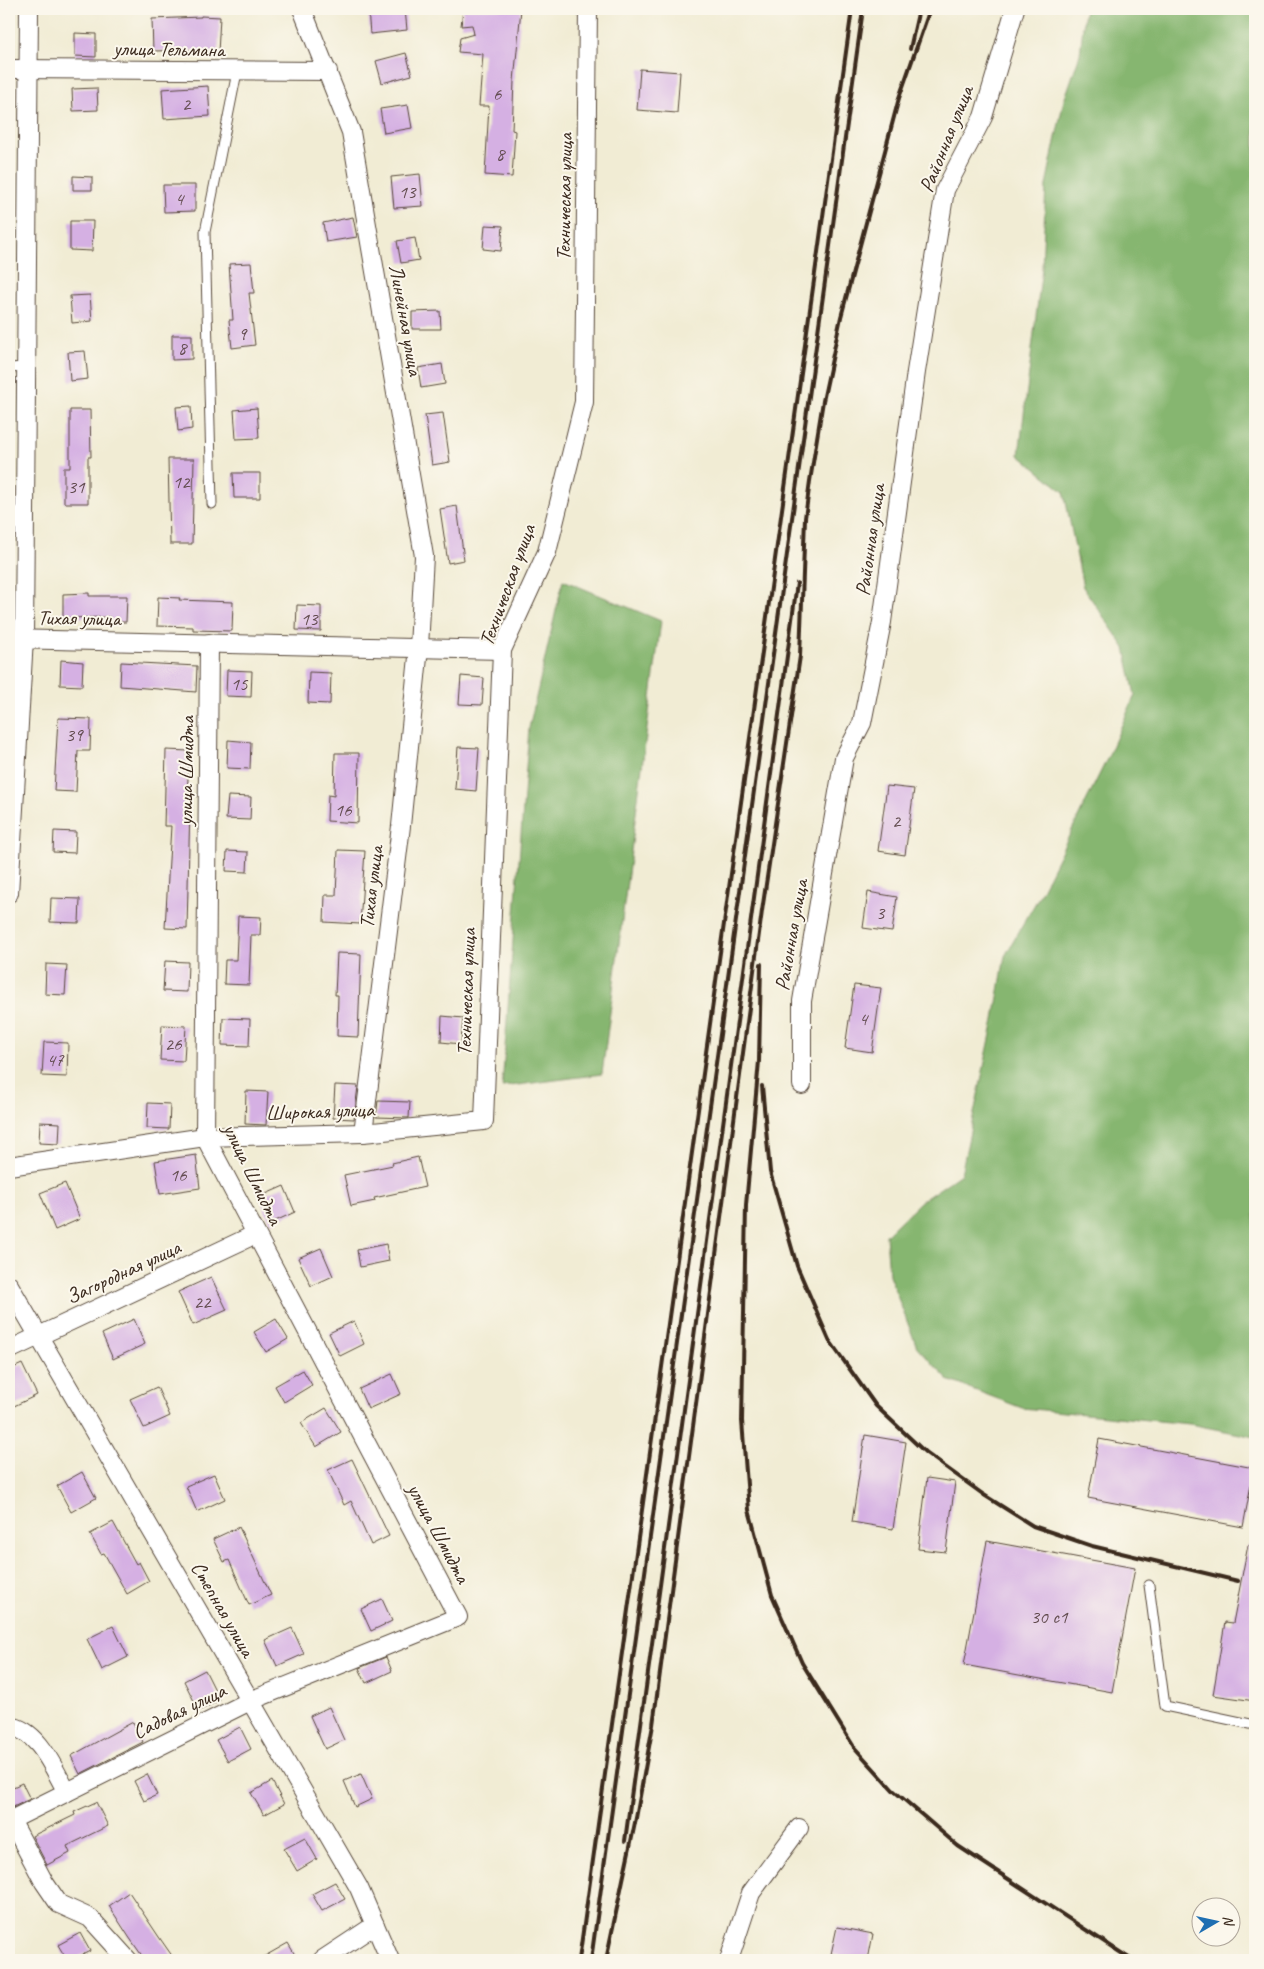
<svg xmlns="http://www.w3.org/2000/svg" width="1264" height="1969" font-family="Caveat,sans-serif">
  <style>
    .forest { fill: #86b670; stroke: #607047 }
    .building { fill: #d5b0e3 }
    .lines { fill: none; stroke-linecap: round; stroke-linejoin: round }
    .lane-casing { stroke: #564739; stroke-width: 11 }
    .street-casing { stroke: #564739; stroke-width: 20 }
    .lane { stroke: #fff; stroke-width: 9 }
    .street { stroke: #fff; stroke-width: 18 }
    .rail { stroke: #3b2a1e; stroke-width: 4 }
    .labels { text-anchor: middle; stroke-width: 4; stroke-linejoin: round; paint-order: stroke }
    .number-label { font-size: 19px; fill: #624c4f }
    .street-label { font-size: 21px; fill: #3b2a1e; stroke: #fbf7ec }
  </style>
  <rect width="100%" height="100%" fill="#fbf7ec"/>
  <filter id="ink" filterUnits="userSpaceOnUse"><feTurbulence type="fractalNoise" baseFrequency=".02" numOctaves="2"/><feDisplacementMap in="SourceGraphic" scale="10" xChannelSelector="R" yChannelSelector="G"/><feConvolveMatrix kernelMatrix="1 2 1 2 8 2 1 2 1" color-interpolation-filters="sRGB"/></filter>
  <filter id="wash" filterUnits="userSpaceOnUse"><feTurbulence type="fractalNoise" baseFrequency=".0096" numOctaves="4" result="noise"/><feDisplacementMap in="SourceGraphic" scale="20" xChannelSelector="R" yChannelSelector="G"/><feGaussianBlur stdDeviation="1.12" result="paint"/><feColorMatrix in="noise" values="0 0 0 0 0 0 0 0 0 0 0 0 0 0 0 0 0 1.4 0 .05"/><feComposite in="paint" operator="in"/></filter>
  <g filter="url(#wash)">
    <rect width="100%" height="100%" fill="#f1ecd4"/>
    <g class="forest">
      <polygon points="1085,9 1255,9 1255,1437 1190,1424 1022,1408 948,1380 917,1347 889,1275 886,1235 920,1202 961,1174 994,1020 1005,956 1036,902 1062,850 1107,759 1135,695 1125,648 1083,587 1064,492 1019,455 1042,268 1046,185 1063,104 1080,54"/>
      <polygon points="563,580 661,621 602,1074 502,1087 529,728"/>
    </g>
    <g id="blocks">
      <g class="building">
        <polygon points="377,9 405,9 407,30 370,34 368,10"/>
        <polygon points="463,9 521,9 514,81 512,130 515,131 512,177 485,175 489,106 479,106 483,54 458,52 460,38 474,34 472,25 461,26"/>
        <polygon points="201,16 220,17 218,53 199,53 200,50 153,51 152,19 201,17"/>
        <polygon points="75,33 96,34 96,57 75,56"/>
        <polygon points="406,53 412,75 382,83 376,61"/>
        <polygon points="640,69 680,72 677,113 637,110"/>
        <polygon points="208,86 210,116 164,119 162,89"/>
        <polygon points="97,88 98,110 73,111 72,89"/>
        <polygon points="408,105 412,128 384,133 380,109"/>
        <polygon points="420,174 423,206 394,208 391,177"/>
        <polygon points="73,176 92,177 92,190 73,190"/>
        <polygon points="163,185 195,185 195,211 164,212"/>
        <polygon points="353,217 357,237 326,242 323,223"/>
        <polygon points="70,221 93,221 92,251 70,250"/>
        <polygon points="485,225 503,226 501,251 483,249"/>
        <polygon points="415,238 419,260 401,263 397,241"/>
        <polygon points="251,263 254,293 249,293 255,345 232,348 229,320 233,320 229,264"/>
        <polygon points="90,295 92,321 72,323 70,296"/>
        <polygon points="440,311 441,329 412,329 412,312"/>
        <polygon points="172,335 192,335 192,359 172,360"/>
        <polygon points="85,351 88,379 70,381 68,352"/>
        <polygon points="442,364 445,384 421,388 418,368"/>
        <polygon points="191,406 192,429 178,431 176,407"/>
        <polygon points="257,408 259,438 236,439 234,410"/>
        <polygon points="70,410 90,410 91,457 88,457 88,503 64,503 64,468 70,468"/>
        <polygon points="443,413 450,462 432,465 425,415"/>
        <polygon points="168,459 194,459 192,544 170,544"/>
        <polygon points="233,473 260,473 260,498 234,498"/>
        <polygon points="457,506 464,560 448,563 440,509"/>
        <polygon points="89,593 89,596 127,596 126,622 110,622 110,617 63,618 63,594"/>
        <polygon points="158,597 180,598 179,600 233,602 232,631 193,630 193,627 157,626"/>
        <polygon points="297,605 321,606 321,631 296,630"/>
        <polygon points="61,660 83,662 82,686 60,685"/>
        <polygon points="121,662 197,666 196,692 120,686"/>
        <polygon points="227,670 252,671 251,697 226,696"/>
        <polygon points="309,672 331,673 330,704 308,703"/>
        <polygon points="461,676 484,678 482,705 459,704"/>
        <polygon points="58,718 91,719 90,751 78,751 76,792 54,791"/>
        <polygon points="228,740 251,742 250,769 227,768"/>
        <polygon points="458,747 479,748 476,791 455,789"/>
        <polygon points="166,750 189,751 187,803 190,803 187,929 165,928 171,826 164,826"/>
        <polygon points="335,753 359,753 358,823 327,821 328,795 334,796"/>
        <polygon points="887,786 914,789 905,855 878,851"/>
        <polygon points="228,796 251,797 250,820 226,819"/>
        <polygon points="54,831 76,832 75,853 53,852"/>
        <polygon points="338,850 365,851 360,924 324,922 325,895 336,895"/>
        <polygon points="227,851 248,852 247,872 226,871"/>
        <polygon points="868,892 897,897 892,932 863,928"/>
        <polygon points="51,898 80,899 79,923 50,922"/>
        <polygon points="238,916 261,917 260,935 251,935 249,985 224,984 225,960 236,960"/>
        <polygon points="337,953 361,954 358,1037 337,1036 338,995 335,995"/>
        <polygon points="165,961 188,962 187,992 163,991"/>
        <polygon points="46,964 67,965 65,995 45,994"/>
        <polygon points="854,985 881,988 872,1052 845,1048"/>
        <polygon points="442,1016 463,1018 461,1044 441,1042"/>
        <polygon points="223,1018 250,1019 249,1046 222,1045"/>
        <polygon points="162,1025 186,1026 184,1061 160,1060"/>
        <polygon points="44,1042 68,1043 67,1077 42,1076"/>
        <polygon points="335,1085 358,1086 354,1119 333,1118"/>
        <polygon points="246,1091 268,1092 266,1125 245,1124"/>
        <polygon points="378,1101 410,1102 409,1118 376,1117"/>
        <polygon points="148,1103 170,1104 169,1129 147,1128"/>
        <polygon points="40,1122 60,1123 59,1144 39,1143"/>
        <polygon points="196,1155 200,1188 160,1194 155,1161"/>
        <polygon points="418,1157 425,1187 374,1198 375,1201 351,1206 344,1175 393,1165 392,1163"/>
        <polygon points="65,1183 80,1219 55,1230 40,1193"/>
        <polygon points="284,1186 295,1212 271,1223 259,1197"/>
        <polygon points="386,1244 389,1261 360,1267 357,1250"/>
        <polygon points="321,1248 333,1276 311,1286 298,1258"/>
        <polygon points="211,1277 227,1310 193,1325 178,1292"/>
        <polygon points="134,1319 145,1344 113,1359 102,1334"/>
        <polygon points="276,1319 288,1339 266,1352 254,1332"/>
        <polygon points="354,1321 364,1344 340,1356 329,1333"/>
        <polygon points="22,1364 37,1395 12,1407 9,1399 9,1370"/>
        <polygon points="303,1370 312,1385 284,1402 275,1386"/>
        <polygon points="392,1374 401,1394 368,1409 359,1389"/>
        <polygon points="157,1387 170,1416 144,1428 130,1399"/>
        <polygon points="326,1408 341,1432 316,1447 301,1423"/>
        <polygon points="865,1435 906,1442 893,1529 852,1522"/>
        <polygon points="1099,1439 1254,1468 1243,1527 1088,1498"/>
        <polygon points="352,1459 389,1536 371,1545 351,1501 344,1505 328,1470"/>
        <polygon points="82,1472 96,1498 71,1512 57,1486"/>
        <polygon points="214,1474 225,1499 197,1512 186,1486"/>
        <polygon points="927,1478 955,1482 946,1552 918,1549"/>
        <polygon points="113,1522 136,1564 139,1562 149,1581 127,1594 104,1553 101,1554 90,1534"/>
        <polygon points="239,1527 271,1595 249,1605 229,1560 224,1562 213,1539"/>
        <polygon points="987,1541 1135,1568 1112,1692 964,1665"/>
        <polygon points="1248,1545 1255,1546 1255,1701 1213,1695 1225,1622 1233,1623"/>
        <polygon points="382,1599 392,1621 371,1631 361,1609"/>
        <polygon points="113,1626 128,1657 102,1670 87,1639"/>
        <polygon points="292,1628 304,1654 277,1666 265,1640"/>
        <polygon points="386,1657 392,1671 366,1683 359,1668"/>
        <polygon points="205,1670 220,1700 199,1711 184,1681"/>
        <polygon points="329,1707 344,1740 325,1749 310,1716"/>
        <polygon points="133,1722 143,1742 80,1774 71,1756"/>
        <polygon points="240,1727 251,1749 228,1761 216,1740"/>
        <polygon points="147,1774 157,1795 144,1801 134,1781"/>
        <polygon points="361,1774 372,1799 355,1807 344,1781"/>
        <polygon points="272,1781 284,1804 264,1815 251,1793"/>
        <polygon points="22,1783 30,1799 9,1809 9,1789"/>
        <polygon points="96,1802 108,1826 67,1846 70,1853 47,1865 32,1836 75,1815 74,1812"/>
        <polygon points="305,1838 317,1859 297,1871 284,1849"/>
        <polygon points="335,1882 345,1899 322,1911 312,1894"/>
        <polygon points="129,1892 159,1937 175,1960 145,1960 129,1937 109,1906"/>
        <polygon points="837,1927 873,1934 868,1960 831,1954"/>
        <polygon points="80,1933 90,1951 72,1960 67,1960 58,1945"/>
        <polygon points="288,1943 298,1960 258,1960"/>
      </g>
    </g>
  </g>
  <g filter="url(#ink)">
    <use href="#blocks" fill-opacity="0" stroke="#564739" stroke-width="1"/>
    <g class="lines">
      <defs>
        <g id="lane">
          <polyline points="9,368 26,367"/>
          <polyline points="212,504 205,232 237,72"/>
          <polyline points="1149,1585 1165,1706 1255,1725"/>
        </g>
        <g id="street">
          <polyline points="302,9 351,132 424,556 419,647 401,826 363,1133"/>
          <polyline points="9,69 328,71"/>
          <polyline points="9,639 502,650"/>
          <polyline points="9,893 24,639 29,9"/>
          <polyline points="802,1085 802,1001 844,758 862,723 882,622 916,372 945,190 983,117 1015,9"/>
          <polyline points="9,1166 205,1137 363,1133 484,1121 502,650 547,552 584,402 588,9"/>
          <polyline points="9,1285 359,1888 390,1960"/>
          <polyline points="9,1350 256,1234"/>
          <path d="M9,1726c30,4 44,42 58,66"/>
          <polyline points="11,1820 44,1882 59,1904 90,1918 128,1960"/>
          <polyline points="9,1821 250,1701 458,1617 205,1137 209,643"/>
          <polyline points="322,1960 375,1925"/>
          <polyline points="729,1960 751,1893 799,1828"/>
        </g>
      </defs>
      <use href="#lane" class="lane-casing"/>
      <use href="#street" class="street-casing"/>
      <use href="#lane" class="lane"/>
      <use href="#street" class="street"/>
      <g class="rail">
        <polyline points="910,49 919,9"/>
        <polyline points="761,964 759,1061 746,1205 742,1421 749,1510 772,1595 802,1663 854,1747 893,1790 958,1846 1132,1960"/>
        <polyline points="762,1086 770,1172 797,1266 829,1340 876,1406 926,1453 984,1495 1033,1526 1092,1546 1238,1581"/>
        <polyline points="625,1841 797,583"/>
        <polyline points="579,1960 852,9"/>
        <polyline points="591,1960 863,9"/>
        <polyline points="606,1960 636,1818 653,1725 762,911 800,656 805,518 810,481 823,401 841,317 899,98 930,9"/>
      </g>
    </g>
  </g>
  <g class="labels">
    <g class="number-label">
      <text x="497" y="100">6</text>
      <text x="186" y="110">2</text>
      <text x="500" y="160">8</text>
      <text x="407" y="198">13</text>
      <text x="179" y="205">4</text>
      <text x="242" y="340">9</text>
      <text x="182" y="354">8</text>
      <text x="181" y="488">12</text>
      <text x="76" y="493">31</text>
      <text x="309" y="625">13</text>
      <text x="239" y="690">15</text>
      <text x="74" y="741">39</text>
      <text x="343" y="816">16</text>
      <text x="896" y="827">2</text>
      <text x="880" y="919">3</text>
      <text x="863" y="1025">4</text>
      <text x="173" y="1050">26</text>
      <text x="55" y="1066">47</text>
      <text x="178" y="1181">16</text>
      <text x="202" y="1308">22</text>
      <text x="1049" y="1623">30 с1</text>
    </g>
    <g class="street-label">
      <text transform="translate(169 49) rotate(1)" y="7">улица Тельмана</text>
      <text transform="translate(946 139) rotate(-68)" y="7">Районная улица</text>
      <text transform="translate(564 197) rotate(-89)" y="7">Техническая улица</text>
      <text transform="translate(406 320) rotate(80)" y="7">Линейная улица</text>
      <text transform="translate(870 540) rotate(-82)" y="7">Районная улица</text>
      <text transform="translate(507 585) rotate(-70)" y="7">Техническая улица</text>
      <text transform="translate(79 618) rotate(1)" y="7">Тихая улица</text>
      <text transform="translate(186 771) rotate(-89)" y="7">улица Шмидта</text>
      <text transform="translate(371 887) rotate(-83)" y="7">Тихая улица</text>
      <text transform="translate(791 935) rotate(-80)" y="7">Районная улица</text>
      <text transform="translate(466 992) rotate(-88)" y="7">Техническая улица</text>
      <text transform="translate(320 1111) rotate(-2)" y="7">Широкая улица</text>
      <text transform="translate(253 1174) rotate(64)" y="7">улица Шмидта</text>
      <text transform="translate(123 1272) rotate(-25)" y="7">Загородная улица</text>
      <text transform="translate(439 1533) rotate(62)" y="7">улица Шмидта</text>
      <text transform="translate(223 1609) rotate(60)" y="7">Степная улица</text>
      <text transform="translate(179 1711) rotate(-26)" y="7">Садовая улица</text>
    </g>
  </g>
  <rect width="1264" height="1969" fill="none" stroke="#fbf7ec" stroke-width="30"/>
  <g transform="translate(1216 1922) rotate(81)"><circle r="24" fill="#fbf7ec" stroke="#aea59a"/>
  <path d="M0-4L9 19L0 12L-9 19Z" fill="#1f6fb2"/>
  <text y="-8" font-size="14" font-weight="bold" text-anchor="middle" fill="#3b2a1e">N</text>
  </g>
</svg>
